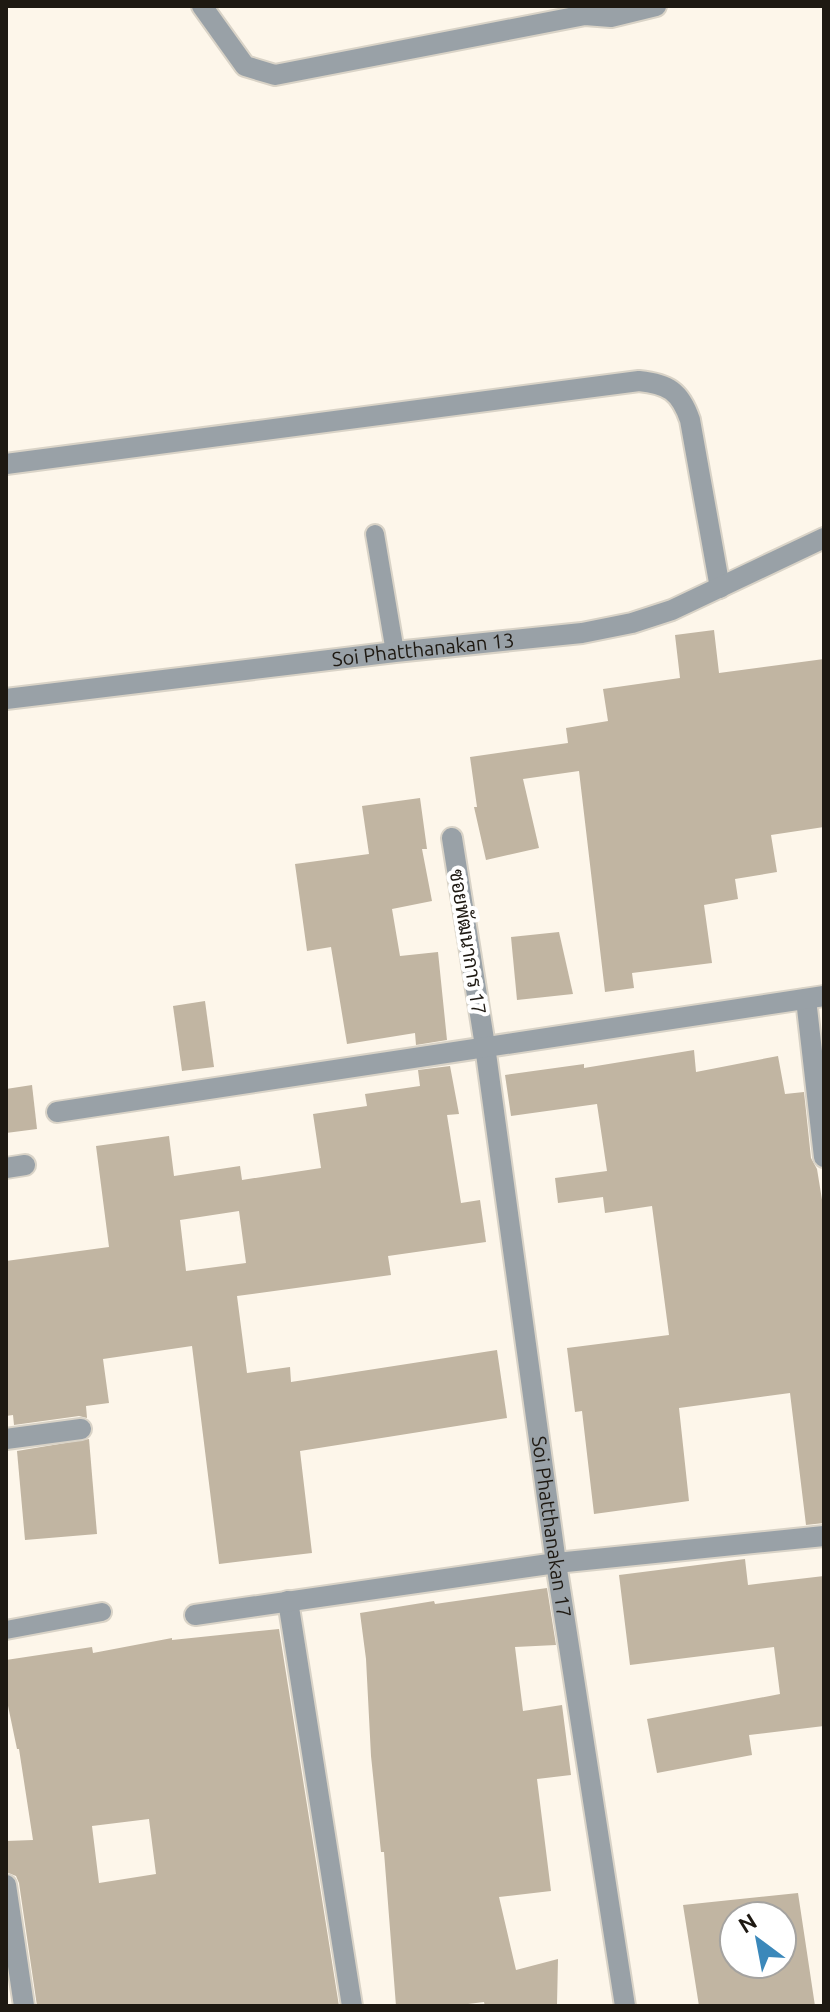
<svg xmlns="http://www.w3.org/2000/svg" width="830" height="2012" font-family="Ubuntu,Sarabun,sans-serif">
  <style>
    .building { fill: #c1b5a2; fill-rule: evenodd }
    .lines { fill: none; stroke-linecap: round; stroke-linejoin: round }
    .lane-casing { stroke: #d9d3c7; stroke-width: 22 }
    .street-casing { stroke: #d9d3c7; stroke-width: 24 }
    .lane { stroke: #99a1a7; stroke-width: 18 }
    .street { stroke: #99a1a7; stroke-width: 20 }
    .labels { text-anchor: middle; stroke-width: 8; stroke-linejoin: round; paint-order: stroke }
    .street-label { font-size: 20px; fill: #1e1912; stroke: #fff }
  </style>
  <rect width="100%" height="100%" fill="#fdf6ea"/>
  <g class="building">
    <polygon points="714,630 719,673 824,659 824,827 771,835 777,872 735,879 738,899 704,905 712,963 632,973 634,988 605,992 579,771 523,779 539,848 486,860 474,807 477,807 470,757 568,743 566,728 608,721 603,689 680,678 675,635"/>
    <polygon points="420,798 427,849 422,849 432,901 392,909 400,956 438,952 447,1040 416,1045 415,1033 347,1044 331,947 307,951 295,864 369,854 362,806"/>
    <polygon points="559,932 573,994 517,1000 511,937"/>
    <polygon points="205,1001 214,1067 182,1071 173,1006"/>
    <polygon points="694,1050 696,1072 778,1056 785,1094 804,1092 811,1158 817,1169 824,1212 824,1523 806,1525 790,1393 679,1408 689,1501 594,1514 582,1411 575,1412 567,1348 669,1335 652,1206 605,1213 603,1197 558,1203 555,1178 607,1171 597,1104 511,1116 505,1075 584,1064 584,1068"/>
    <path d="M450,1066l9,48 -12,1 14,88 19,-3 6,42 -98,14 3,19 -154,21 10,77 43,-6 1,15 206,-32 10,68 -207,33 12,102 -93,11 -27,-218 -89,13 6,44 -23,3 1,12 -8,-2 -65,9 -1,-10 -7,1v-155l103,-14 -13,-101 73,-10 5,40 66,-10 2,14 79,-12 -8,-54 54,-8 -2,-12 55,-8 -2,-16zM239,1211l7,52 -60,8 -6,-51z"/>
    <polygon points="32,1085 37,1129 6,1133 6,1089"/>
    <polygon points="89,1439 97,1534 25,1540 17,1451"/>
    <polygon points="745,1559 748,1585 824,1576 824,1726 749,1735 752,1755 657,1773 647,1719 780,1694 774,1647 630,1665 619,1575"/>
    <polygon points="547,1588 556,1645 515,1647 523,1711 562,1705 571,1775 537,1779 551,1891 499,1897 516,1970 558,1959 557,2004 485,2006 484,2002 452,2006 396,2006 384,1852 381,1852 371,1756 366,1659 360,1613 434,1601 435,1604"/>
    <path d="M279,1629l60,377h-302l-18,-123 -3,-7 -10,-4v-31l27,-1 -14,-91h-2l-10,-48 -1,-41 86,-13 1,6 79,-15v2zM149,1819l7,55 -57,9 -7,-57z"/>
    <path d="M798,1893l17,113h-116l-16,-101zM734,1916h48v48h-48z"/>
  </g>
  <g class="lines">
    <defs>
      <g id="lane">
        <polyline points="375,534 395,652"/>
        <polyline points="6,1630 102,1612"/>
      </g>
      <g id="street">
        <polyline points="202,6 245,66 275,75 585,15 611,17 656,6"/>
        <path d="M6,464l633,-83c29,3 41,10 51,39l30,168"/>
        <path id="s1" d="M6,699l389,-47 187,-19 50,-10 40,-13 152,-72"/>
        <path id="s2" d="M452,838l33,208 71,517 69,443"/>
        <polyline points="806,999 824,1157"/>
        <polyline points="57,1112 824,996"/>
        <polyline points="6,1168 25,1165"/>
        <polyline points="6,1439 81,1429"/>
        <polyline points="288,1601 352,2006"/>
        <polyline points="195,1615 556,1563 824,1536"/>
        <polyline points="6,1885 24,2006"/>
      </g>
    </defs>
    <use href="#lane" class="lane-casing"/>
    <use href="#street" class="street-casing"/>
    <use href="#lane" class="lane"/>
    <use href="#street" class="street"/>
  </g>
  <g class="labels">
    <g class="street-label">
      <text dy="7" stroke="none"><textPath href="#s1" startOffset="420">Soi Phatthanakan 13</textPath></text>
      <text transform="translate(468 942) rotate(81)" y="7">ซอยพัฒนาการ 17</text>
      <text dy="7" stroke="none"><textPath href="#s2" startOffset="696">Soi Phatthanakan 17</textPath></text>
    </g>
  </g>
  <rect width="830" height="2012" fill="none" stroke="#1e1912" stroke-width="16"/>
  <g transform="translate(758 1940) rotate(328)"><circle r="38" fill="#ffffff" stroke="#a5a3a0" stroke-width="2"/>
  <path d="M0-6L14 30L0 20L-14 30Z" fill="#3b88ba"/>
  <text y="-12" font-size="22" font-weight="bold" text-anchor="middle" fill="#1e1912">N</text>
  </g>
</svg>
